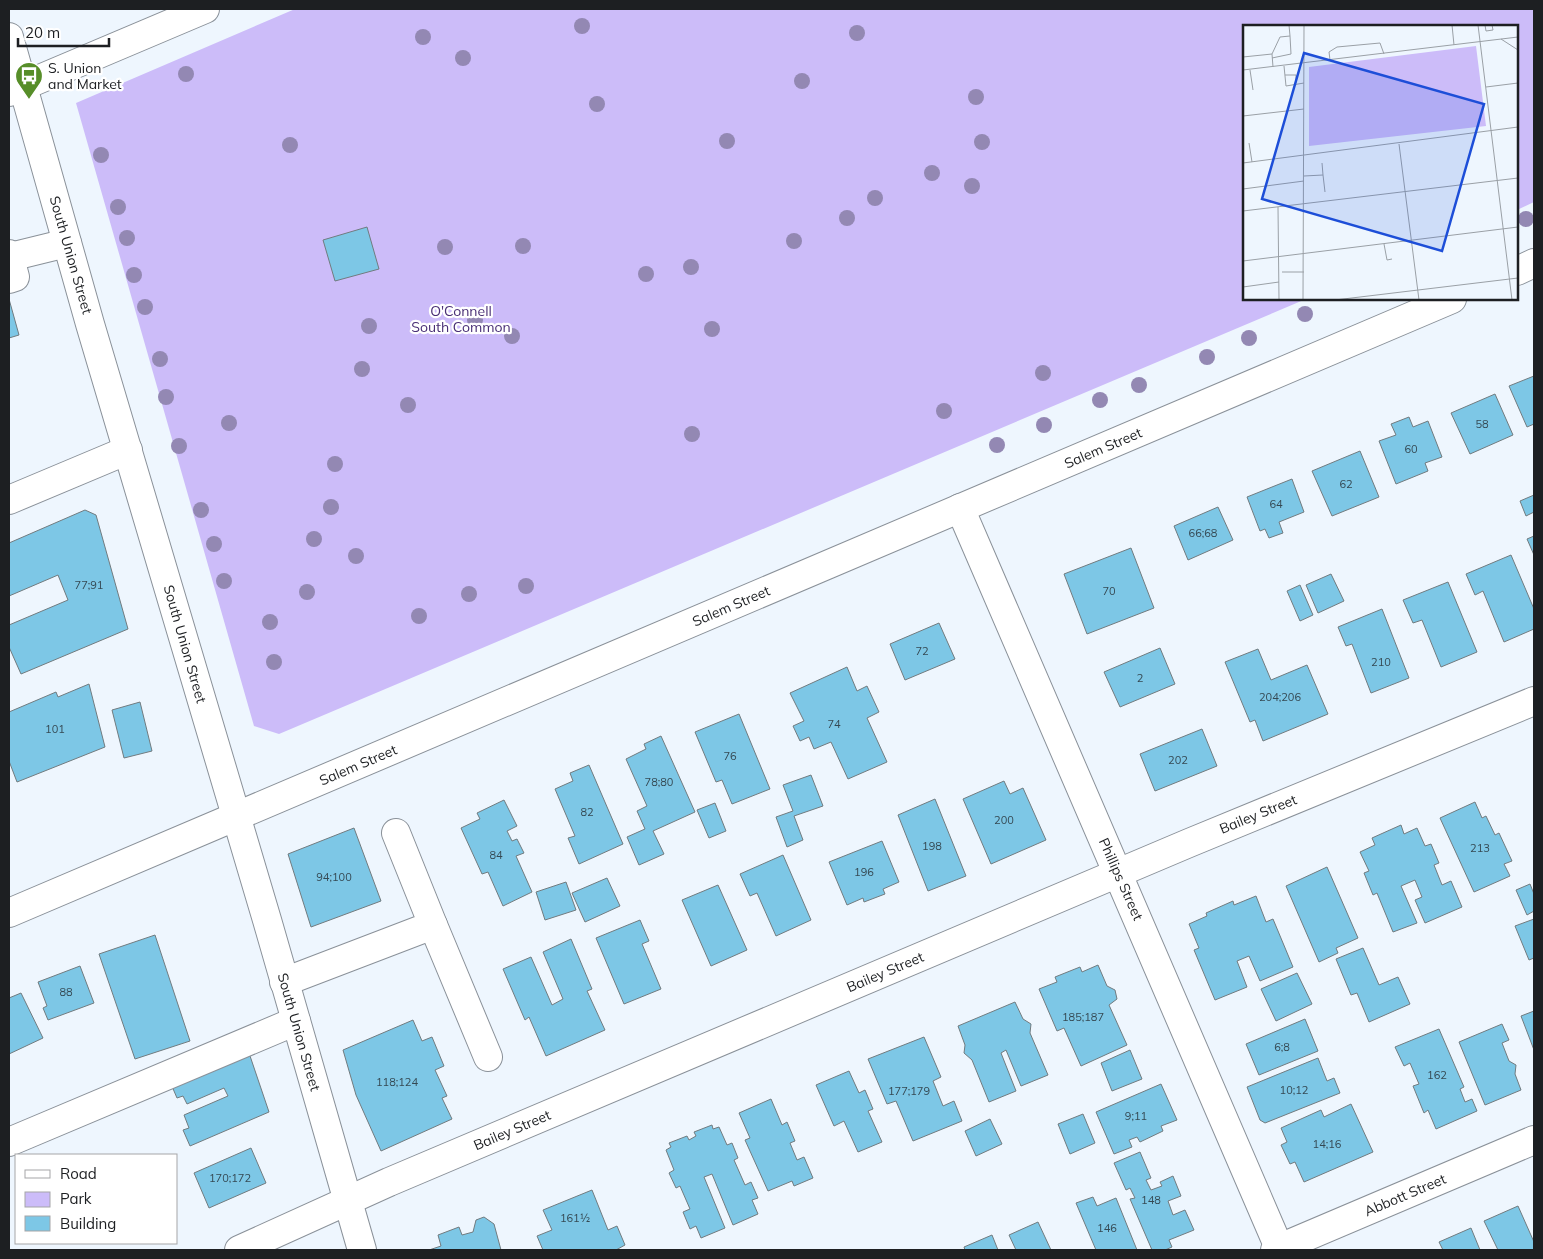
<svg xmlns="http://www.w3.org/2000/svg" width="1543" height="1259" font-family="Mulish,sans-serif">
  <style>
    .green { fill: #ccbcf9 }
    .building { fill: #7dc7e6; stroke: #717b7f }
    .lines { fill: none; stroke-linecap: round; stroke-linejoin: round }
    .minor-casing { stroke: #8a9199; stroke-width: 30 }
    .major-casing { stroke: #8a9199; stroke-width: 30 }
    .minor { stroke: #fff; stroke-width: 28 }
    .major { stroke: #fff; stroke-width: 28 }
    .tree { fill: #9388b3 }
    .labels { text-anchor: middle; stroke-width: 4.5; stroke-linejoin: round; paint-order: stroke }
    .number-label { font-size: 11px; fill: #354953 }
    .poi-label { font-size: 14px; fill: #1d1f22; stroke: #fff; text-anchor: start }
    .street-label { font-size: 14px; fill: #1d1f22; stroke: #fff }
    .park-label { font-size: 14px; fill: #482e75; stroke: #fff }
    .inset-road { fill: none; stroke: #9aa0a6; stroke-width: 1 }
    .view { fill: #1d4ed8; fill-opacity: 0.15; stroke: #1d4ed8; stroke-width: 2.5 }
    .inset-edge { fill: none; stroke: #1d1f22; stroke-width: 2.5 }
  </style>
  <rect width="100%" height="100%" fill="#eef6fe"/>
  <polygon class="green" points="295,9 1534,9 1534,202 1517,210 1517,26 1244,26 1244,299 1306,299 279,734 254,726 76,103"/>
  <g class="building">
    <polygon points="367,227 379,269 335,281 323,240"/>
    <polygon points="9,299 19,335 9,338"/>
    <polygon points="1534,376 1534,424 1527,427 1509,386"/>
    <polygon points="1495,394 1513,435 1470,454 1451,413"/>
    <polygon points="1409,417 1413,427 1428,421 1442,457 1425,463 1428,471 1396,484 1379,441 1396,435 1391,424"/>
    <polygon points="1360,451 1379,497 1332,516 1312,471"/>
    <polygon points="1292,479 1304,512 1279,522 1283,533 1269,538 1265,529 1260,531 1247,497"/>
    <polygon points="1534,495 1534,512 1526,516 1520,501"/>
    <polygon points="1218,507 1233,540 1188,560 1174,526"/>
    <polygon points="85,510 96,515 128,629 21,674 9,647 9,625 68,600 58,575 9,596 9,543"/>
    <polygon points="1534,536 1534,555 1527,539"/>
    <polygon points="1131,548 1154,608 1087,634 1064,574"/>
    <polygon points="1511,555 1534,609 1534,629 1504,642 1483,591 1475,595 1466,574"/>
    <polygon points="1331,574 1344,601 1318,613 1306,585"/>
    <polygon points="1448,582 1477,652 1441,667 1422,620 1413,623 1403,600"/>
    <polygon points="1300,585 1313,615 1300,621 1287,591"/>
    <polygon points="1382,609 1409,678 1371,693 1352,644 1346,646 1338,627"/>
    <polygon points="939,623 955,659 905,680 890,644"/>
    <polygon points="1160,648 1175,684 1120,707 1104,672"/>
    <polygon points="1258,649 1271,680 1307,665 1328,714 1263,741 1255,720 1250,722 1225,662"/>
    <polygon points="847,667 857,691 867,686 879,712 867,718 887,762 848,779 831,742 814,749 809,737 800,741 793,726 804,721 790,693"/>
    <polygon points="89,684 105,747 17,782 9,761 9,712 56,692 58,697"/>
    <polygon points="140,702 152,751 124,758 112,710"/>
    <polygon points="739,714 770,789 732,804 722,780 716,782 695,732"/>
    <polygon points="1202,729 1217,766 1155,791 1140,754"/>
    <polygon points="661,736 695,812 653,831 664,854 639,865 627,837 645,829 637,811 647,806 626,759 646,749 644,744"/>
    <polygon points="589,765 623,844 579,864 568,838 575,836 555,789 573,781 570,773"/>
    <polygon points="811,775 823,806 794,816 803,840 787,847 776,817 793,811 783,785"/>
    <polygon points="1004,781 1010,794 1023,788 1046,840 991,864 963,799"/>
    <polygon points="935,799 966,876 928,891 898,815"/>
    <polygon points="504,800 517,826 507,831 512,841 517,839 524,853 516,856 532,892 503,906 488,872 482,874 461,828 480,819 477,813"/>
    <polygon points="1475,802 1482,818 1486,816 1495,835 1499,833 1512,861 1504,864 1510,876 1474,892 1440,818"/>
    <polygon points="715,803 726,831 709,838 697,810"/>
    <polygon points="1401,825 1404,834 1417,828 1425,846 1431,844 1439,863 1434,865 1442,885 1451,881 1462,907 1425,923 1415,900 1422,897 1415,880 1401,886 1417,923 1393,932 1377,893 1373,895 1364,873 1369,871 1360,852 1375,845 1372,838"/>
    <polygon points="354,828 381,901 311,927 288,854"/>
    <polygon points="882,841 899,882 883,889 885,894 864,902 863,898 847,905 829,862"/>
    <polygon points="783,855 811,920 776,936 757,893 750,896 740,874"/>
    <polygon points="1327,867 1358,938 1336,948 1338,953 1319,962 1286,886"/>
    <polygon points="607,878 620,906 585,922 572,893"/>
    <polygon points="566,882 576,910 545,920 536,892"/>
    <polygon points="1530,884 1534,894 1534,911 1527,915 1516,890"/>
    <polygon points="718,885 747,950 711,966 682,900"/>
    <polygon points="1256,896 1266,922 1273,919 1293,967 1260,981 1249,956 1237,961 1247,987 1215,1000 1194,950 1199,948 1189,924 1207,916 1206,913 1233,901 1234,905"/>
    <polygon points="1534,919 1534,958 1529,960 1515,926"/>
    <polygon points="640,920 649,941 642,944 661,989 624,1004 596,938"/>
    <polygon points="155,935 190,1041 135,1059 99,954"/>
    <polygon points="571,939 592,989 587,991 605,1030 546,1056 529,1017 525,1020 503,969 531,957 552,1005 563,999 543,952"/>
    <polygon points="1363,948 1379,985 1398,977 1410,1004 1369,1022 1357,993 1351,995 1336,959"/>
    <polygon points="1098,965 1107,986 1115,990 1117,999 1109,1005 1127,1045 1081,1066 1064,1028 1057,1031 1039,989 1057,982 1055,977 1080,967 1082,972"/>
    <polygon points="80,966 94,1003 48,1020 43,1008 47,1006 38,982"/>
    <polygon points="1297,973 1312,1004 1276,1021 1261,989"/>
    <polygon points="21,993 43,1038 9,1054 9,998"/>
    <polygon points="1015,1002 1023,1019 1031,1024 1030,1033 1048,1075 1021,1086 1006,1050 1001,1053 1016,1091 989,1102 972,1060 964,1053 965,1045 958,1026"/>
    <polygon points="1534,1011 1534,1050 1521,1016"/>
    <polygon points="1305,1019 1318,1051 1259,1075 1246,1044"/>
    <polygon points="413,1020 422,1041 432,1037 444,1066 435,1070 447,1096 442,1098 452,1119 381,1151 356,1095 343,1050"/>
    <polygon points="1502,1024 1509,1040 1502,1043 1509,1061 1516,1065 1515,1074 1521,1090 1485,1105 1459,1042"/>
    <polygon points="1439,1029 1464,1087 1460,1089 1465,1102 1472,1099 1477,1111 1436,1129 1428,1110 1424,1113 1413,1086 1419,1084 1410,1063 1404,1066 1395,1047"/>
    <polygon points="924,1037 941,1077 933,1081 943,1106 954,1101 962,1121 913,1141 896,1101 887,1104 868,1059"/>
    <polygon points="248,1050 269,1112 190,1146 183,1130 189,1128 184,1115 228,1096 224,1088 187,1104 183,1096 177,1098 171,1084"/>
    <polygon points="1130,1050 1142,1079 1112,1091 1101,1063"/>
    <polygon points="1318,1058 1327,1081 1334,1078 1340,1093 1265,1123 1260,1120 1247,1087"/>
    <polygon points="849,1071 859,1093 865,1090 873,1109 868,1111 882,1142 858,1152 844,1121 834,1126 816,1085"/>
    <polygon points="1161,1084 1177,1120 1161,1126 1163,1131 1140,1142 1137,1137 1129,1140 1132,1147 1114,1154 1096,1112"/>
    <polygon points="771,1099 782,1125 787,1122 795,1141 790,1143 797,1160 804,1157 813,1178 794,1186 792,1181 768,1191 745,1140 750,1138 739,1113"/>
    <polygon points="1351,1104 1373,1152 1304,1182 1295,1162 1290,1164 1281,1145 1287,1142 1281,1128 1321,1110 1324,1117"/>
    <polygon points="1083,1114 1095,1143 1070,1154 1058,1124"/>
    <polygon points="990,1119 1002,1144 976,1156 965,1131"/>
    <polygon points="712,1125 713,1129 719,1127 727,1145 732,1143 738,1158 734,1160 745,1185 751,1182 758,1198 752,1200 758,1214 733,1225 712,1174 704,1177 725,1228 701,1238 696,1226 690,1229 683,1212 690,1209 680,1186 676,1188 669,1173 674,1170 666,1150 671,1147 669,1143 687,1136 689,1140 696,1136 694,1132"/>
    <polygon points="251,1148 266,1183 209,1208 194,1173"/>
    <polygon points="1140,1152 1151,1178 1146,1180 1151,1190 1162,1186 1160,1182 1173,1176 1181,1196 1168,1201 1173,1215 1185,1210 1194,1230 1169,1240 1172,1247 1165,1250 1152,1250 1130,1199 1135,1198 1130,1188 1126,1190 1114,1163"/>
    <polygon points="592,1190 608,1230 617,1226 625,1245 616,1250 543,1250 537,1236 552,1230 543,1210"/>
    <polygon points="1093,1197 1097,1206 1116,1198 1137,1250 1096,1250 1076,1203"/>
    <polygon points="1518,1206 1534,1242 1534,1250 1498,1250 1484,1221"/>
    <polygon points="484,1217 494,1224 501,1250 429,1250 441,1246 438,1235 459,1227 462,1235 473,1232 476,1220"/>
    <polygon points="1038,1222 1051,1250 1016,1250 1009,1235"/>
    <polygon points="1471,1228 1480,1250 1443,1250 1439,1242"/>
    <polygon points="992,1235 998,1250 965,1250 964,1247"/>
  </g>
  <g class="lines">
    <defs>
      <g id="minor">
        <polyline points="9,92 205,9"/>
        <polyline points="9,254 15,277 9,279"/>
        <polyline points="10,257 67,243"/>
        <polyline points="9,500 128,450"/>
        <polyline points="960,508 1280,1250"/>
        <polyline points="433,925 488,1057"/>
        <polyline points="284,982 433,925 396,833"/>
        <polyline points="9,1142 296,1021"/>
        <polyline points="239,1250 389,1182 1189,843 1534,701"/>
        <polyline points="1275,1250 1534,1140"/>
      </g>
      <g id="major">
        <polyline points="9,37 90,324 267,920 362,1250"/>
        <polyline points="1517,271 1534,263"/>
        <polyline points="9,913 1452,299"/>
      </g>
    </defs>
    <use href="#minor" class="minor-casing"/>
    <use href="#major" class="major-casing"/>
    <use href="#minor" class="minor"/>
    <use href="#major" class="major"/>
  </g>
  <g class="tree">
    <circle cx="582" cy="26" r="8"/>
    <circle cx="857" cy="33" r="8"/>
    <circle cx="423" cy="37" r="8"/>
    <circle cx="463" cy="58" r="8"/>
    <circle cx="186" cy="74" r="8"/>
    <circle cx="802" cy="81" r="8"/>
    <circle cx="976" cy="97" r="8"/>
    <circle cx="597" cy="104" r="8"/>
    <circle cx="727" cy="141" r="8"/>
    <circle cx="982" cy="142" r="8"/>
    <circle cx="290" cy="145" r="8"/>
    <circle cx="101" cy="155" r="8"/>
    <circle cx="932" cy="173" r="8"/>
    <circle cx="972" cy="186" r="8"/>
    <circle cx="875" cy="198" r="8"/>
    <circle cx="118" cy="207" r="8"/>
    <circle cx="847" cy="218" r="8"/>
    <circle cx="1526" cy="219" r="8"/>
    <circle cx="127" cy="238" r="8"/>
    <circle cx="794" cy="241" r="8"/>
    <circle cx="523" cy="246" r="8"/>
    <circle cx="445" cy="247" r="8"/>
    <circle cx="691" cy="267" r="8"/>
    <circle cx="646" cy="274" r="8"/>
    <circle cx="134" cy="275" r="8"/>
    <circle cx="145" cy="307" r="8"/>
    <circle cx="1305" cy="314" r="8"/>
    <circle cx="475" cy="320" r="8"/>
    <circle cx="369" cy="326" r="8"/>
    <circle cx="712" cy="329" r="8"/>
    <circle cx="512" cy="336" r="8"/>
    <circle cx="1249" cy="338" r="8"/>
    <circle cx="1207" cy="357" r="8"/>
    <circle cx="160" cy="359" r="8"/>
    <circle cx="362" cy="369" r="8"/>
    <circle cx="1043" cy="373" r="8"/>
    <circle cx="1139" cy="385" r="8"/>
    <circle cx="166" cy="397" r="8"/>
    <circle cx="1100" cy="400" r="8"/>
    <circle cx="408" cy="405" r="8"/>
    <circle cx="944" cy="411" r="8"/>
    <circle cx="229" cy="423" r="8"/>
    <circle cx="1044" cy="425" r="8"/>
    <circle cx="692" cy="434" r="8"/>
    <circle cx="997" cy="445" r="8"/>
    <circle cx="179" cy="446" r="8"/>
    <circle cx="335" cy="464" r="8"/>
    <circle cx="331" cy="507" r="8"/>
    <circle cx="201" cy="510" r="8"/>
    <circle cx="314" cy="539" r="8"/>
    <circle cx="214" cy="544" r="8"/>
    <circle cx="356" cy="556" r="8"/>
    <circle cx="224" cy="581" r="8"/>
    <circle cx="526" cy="586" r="8"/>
    <circle cx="307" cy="592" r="8"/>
    <circle cx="469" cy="594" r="8"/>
    <circle cx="419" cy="616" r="8"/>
    <circle cx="270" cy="622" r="8"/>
    <circle cx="274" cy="662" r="8"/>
  </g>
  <defs>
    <symbol id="bus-pin" viewBox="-11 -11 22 30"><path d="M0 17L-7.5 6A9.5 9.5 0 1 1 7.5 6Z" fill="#578e29" stroke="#fff"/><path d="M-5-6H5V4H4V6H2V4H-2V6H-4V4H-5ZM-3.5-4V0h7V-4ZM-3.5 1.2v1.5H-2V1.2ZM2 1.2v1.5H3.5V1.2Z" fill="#fff"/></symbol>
  </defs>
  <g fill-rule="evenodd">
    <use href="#bus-pin" x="13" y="60" width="32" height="43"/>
  </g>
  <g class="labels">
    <g class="number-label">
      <text x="1482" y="428">58</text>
      <text x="1411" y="453">60</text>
      <text x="1346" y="488">62</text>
      <text x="1276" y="508">64</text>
      <text x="1203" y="537">66;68</text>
      <text x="89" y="589">77;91</text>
      <text x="1109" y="595">70</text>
      <text x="922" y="655">72</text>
      <text x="1381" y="666">210</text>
      <text x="1140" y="682">2</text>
      <text x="1280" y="701">204;206</text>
      <text x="834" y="728">74</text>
      <text x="55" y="733">101</text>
      <text x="730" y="760">76</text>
      <text x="1178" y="764">202</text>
      <text x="659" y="786">78;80</text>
      <text x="587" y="816">82</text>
      <text x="1004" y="824">200</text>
      <text x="932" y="850">198</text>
      <text x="1480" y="852">213</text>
      <text x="496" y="859">84</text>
      <text x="864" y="876">196</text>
      <text x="334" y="881">94;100</text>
      <text x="66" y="996">88</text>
      <text x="1083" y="1021">185;187</text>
      <text x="1282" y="1051">6;8</text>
      <text x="1437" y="1079">162</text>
      <text x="397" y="1086">118;124</text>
      <text x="1294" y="1094">10;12</text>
      <text x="909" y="1095">177;179</text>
      <text x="1136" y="1120">9;11</text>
      <text x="1327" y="1148">14;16</text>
      <text x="230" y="1182">170;172</text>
      <text x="1151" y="1204">148</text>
      <text x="575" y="1222">161½</text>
      <text x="1107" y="1232">146</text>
    </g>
    <g class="poi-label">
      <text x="48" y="73">S. Union<tspan x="48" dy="16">and Market</tspan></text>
    </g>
    <g class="street-label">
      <text transform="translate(71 255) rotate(74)" y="5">South Union Street</text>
      <text transform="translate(1103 448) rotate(-23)" y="5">Salem Street</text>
      <text transform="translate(731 606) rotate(-23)" y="5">Salem Street</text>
      <text transform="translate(185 644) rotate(74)" y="5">South Union Street</text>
      <text transform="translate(358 765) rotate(-23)" y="5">Salem Street</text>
      <text transform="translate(1258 814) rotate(-22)" y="5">Bailey Street</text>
      <text transform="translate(1121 879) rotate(66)" y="5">Phillips Street</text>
      <text transform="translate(885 972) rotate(-23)" y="5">Bailey Street</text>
      <text transform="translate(299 1032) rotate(74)" y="5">South Union Street</text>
      <text transform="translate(512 1130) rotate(-23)" y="5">Bailey Street</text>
      <text transform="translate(1405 1195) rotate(-23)" y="5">Abbott Street</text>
    </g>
    <g class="park-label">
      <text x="461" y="316">O'Connell<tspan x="461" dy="16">South Common</tspan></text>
    </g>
  </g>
  <g transform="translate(1243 25)">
    <rect width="275" height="275" fill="#eef6fe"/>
    <path d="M233,21l10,80 -177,20v-79z" fill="#ccbcf9"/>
    <path class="inset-road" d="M209,0l2,20M235,0l34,275M242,0l1,6 7,-1 -1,-5M258,14l17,11M0,32l29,-3M29,33l19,-4 -1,-18M87,35l-1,-8 8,-5 43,-4 4,11M41,41l2,20 18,-3M30,42l-1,-13 8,-17 10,-1 -1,-11M0,45l275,-33M7,45l3,20M42,50h11v8M243,62l32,-4M0,91l61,-7M6,118l3,19M156,119l20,156M0,138l275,-36M80,150l2,17M61,151l19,-1 -1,-12M0,164l61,-8M35,182l1,93M0,186l275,-33M141,219l3,16 5,-1M0,236l275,-34M39,247h22M0,262l36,-5M60,275l1,-275M92,275l183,-22"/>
    <path class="view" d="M61,28l180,51 -42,147 -180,-52z"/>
    <rect width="275" height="275" class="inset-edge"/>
  </g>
  <rect width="1543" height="1259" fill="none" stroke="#1d1f22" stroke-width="20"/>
  <rect x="15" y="1154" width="162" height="90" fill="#ffffff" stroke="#a5a5a7"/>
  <rect x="25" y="1170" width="25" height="8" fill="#ffffff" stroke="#a5a5a7"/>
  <text x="60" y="1179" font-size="15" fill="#1d1f22">Road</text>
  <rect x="25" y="1192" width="25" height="15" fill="#ccbcf9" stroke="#a5a5a7"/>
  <text x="60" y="1204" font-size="15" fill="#1d1f22">Park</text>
  <rect x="25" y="1216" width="25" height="15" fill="#7dc7e6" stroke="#a5a5a7"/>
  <text x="60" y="1229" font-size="15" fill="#1d1f22">Building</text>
  <path d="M18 38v8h91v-8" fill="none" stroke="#1d1f22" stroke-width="2.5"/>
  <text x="25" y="38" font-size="15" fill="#1d1f22" stroke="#ffffff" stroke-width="4" paint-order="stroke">20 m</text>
</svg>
